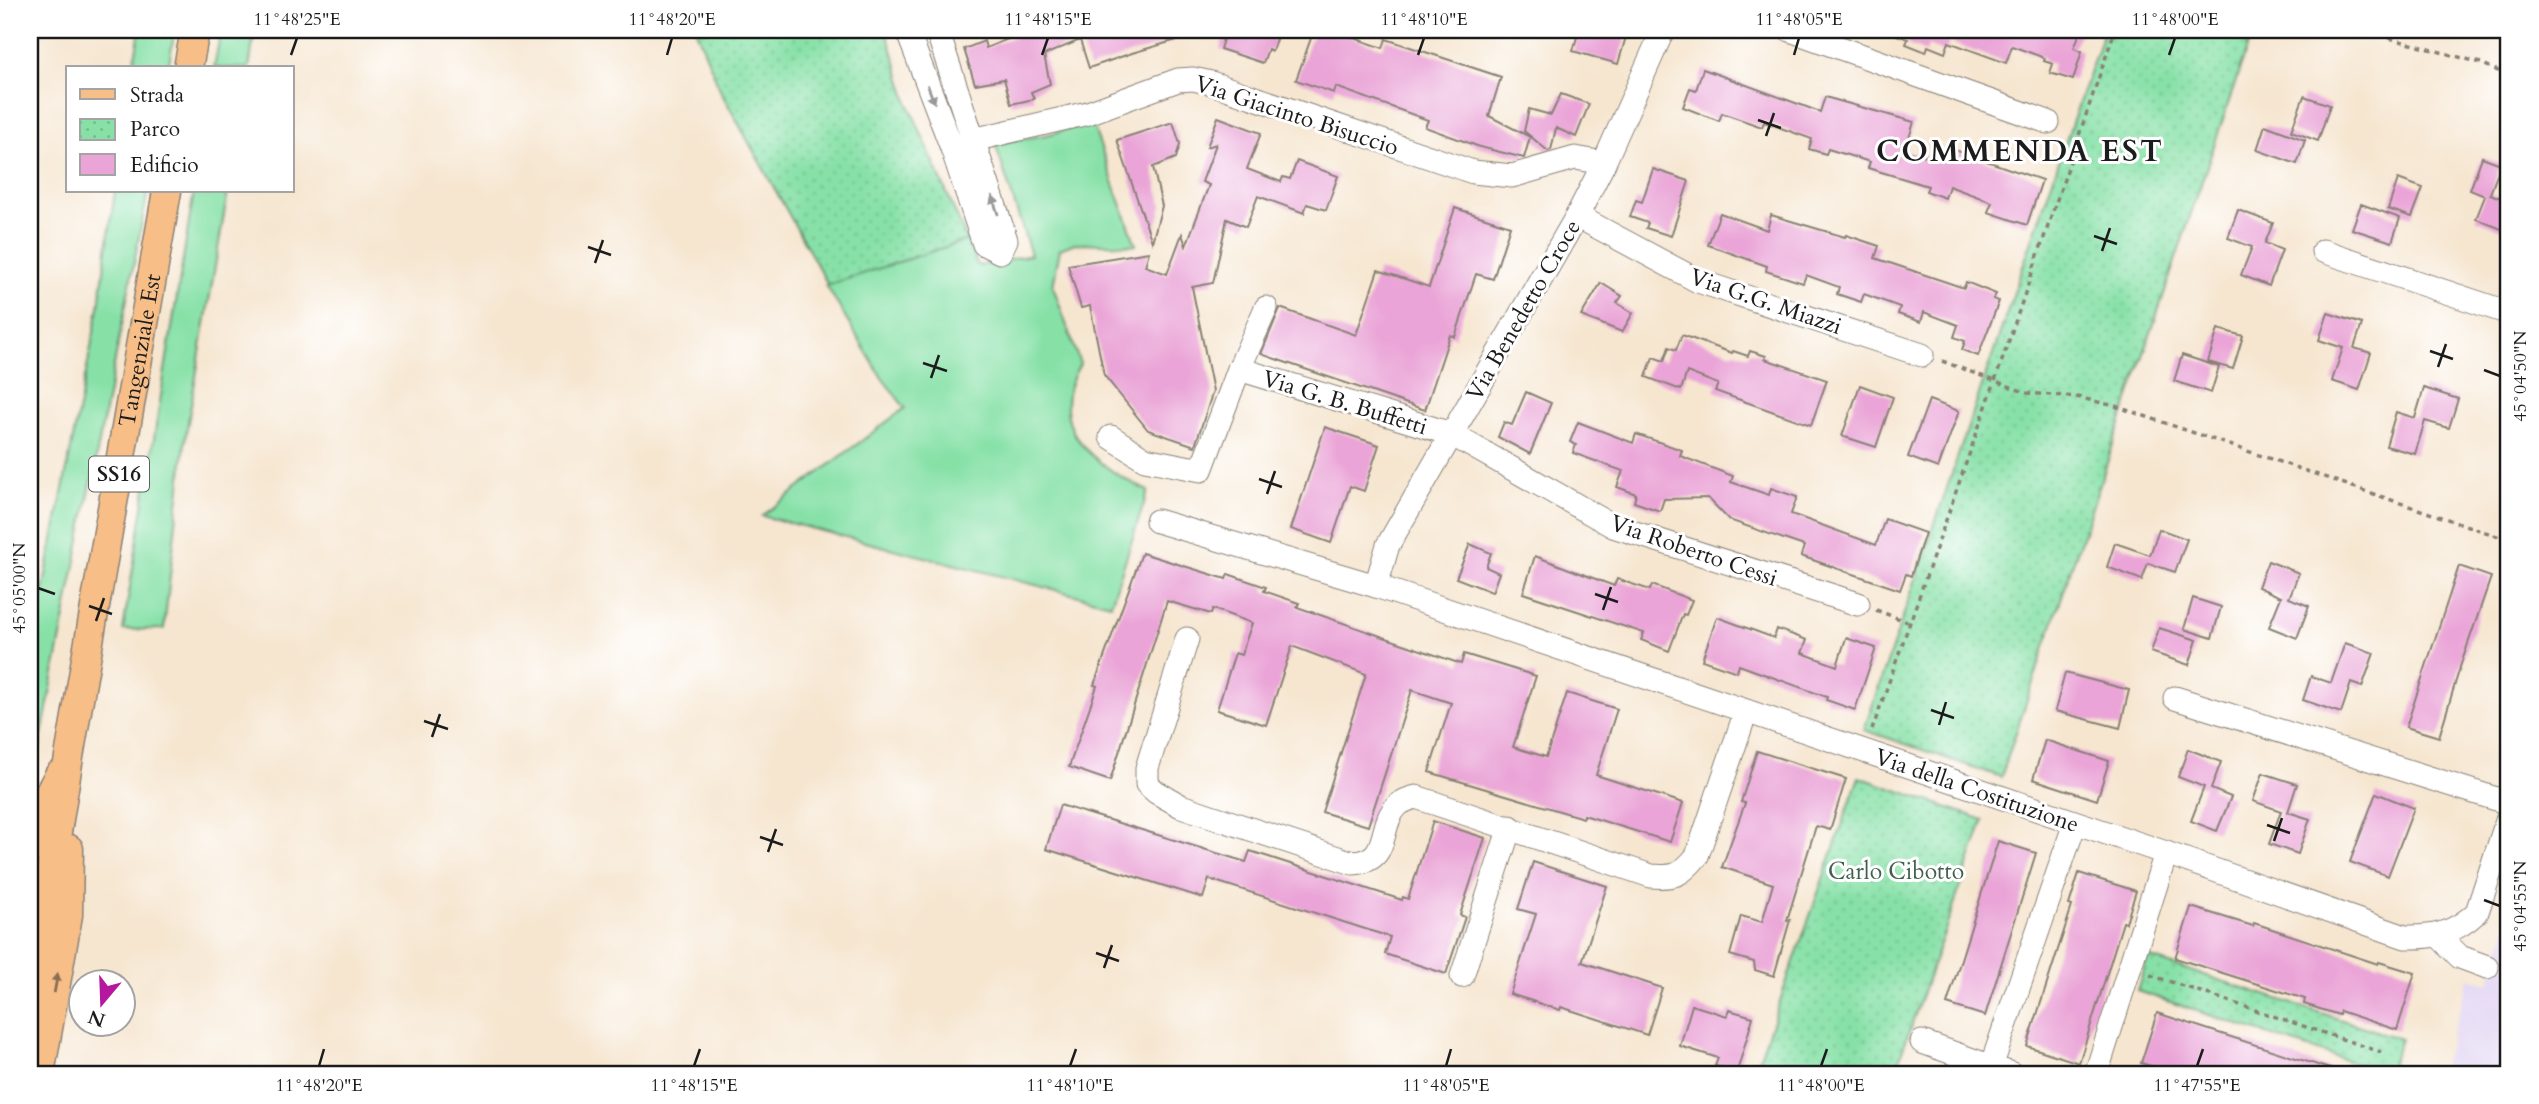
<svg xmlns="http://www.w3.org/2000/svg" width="2539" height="1104" font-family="Cardo,serif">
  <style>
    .built { fill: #e1d4f3 }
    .grass { fill: #87e1a7; stroke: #527e62; stroke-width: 2 }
    .park { fill: url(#park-dots); stroke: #527e62; stroke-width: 2 }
    .building { fill: #eaa4d7 }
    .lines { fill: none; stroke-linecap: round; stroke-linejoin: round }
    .minor-casing { stroke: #898176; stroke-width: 25 }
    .major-casing { stroke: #898176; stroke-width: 31 }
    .path { stroke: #898176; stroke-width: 3.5; stroke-dasharray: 5 5; stroke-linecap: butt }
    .minor { stroke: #fff; stroke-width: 23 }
    .major { stroke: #f7be87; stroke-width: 28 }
    .oneway { fill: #999 }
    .oneway2 { fill: #8a6d52 }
    .ticks { fill: none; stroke: #1c1c1c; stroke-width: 2.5 }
    .labels { text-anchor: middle; stroke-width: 6; stroke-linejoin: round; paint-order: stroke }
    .shield { fill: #fff; stroke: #606060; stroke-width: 2 }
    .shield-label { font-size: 21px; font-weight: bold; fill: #1c1c1c }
    .street-label { font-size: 23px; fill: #1c1c1c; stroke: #fff }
    .park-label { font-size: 23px; fill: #41614d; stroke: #fff }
    .district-label { font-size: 30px; font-weight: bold; letter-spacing: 2px; fill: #1c1c1c; stroke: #fff }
    .neatline { fill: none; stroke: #1c1c1c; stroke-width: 2.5 }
    .ticks-label { font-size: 18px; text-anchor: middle; fill: #1c1c1c }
  </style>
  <defs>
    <pattern id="park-dots" width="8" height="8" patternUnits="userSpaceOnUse" patternTransform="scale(1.75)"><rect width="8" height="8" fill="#87e1a7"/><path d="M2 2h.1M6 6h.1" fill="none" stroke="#74c08f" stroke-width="1.8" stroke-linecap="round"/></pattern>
  </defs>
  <rect width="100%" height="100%" fill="#fff"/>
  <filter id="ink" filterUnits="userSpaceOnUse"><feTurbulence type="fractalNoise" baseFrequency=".0143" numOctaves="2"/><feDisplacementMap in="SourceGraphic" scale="14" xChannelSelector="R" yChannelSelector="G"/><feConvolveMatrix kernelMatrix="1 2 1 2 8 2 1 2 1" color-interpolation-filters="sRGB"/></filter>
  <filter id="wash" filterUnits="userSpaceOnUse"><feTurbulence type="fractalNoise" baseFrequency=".00686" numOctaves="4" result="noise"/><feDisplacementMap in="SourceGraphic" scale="28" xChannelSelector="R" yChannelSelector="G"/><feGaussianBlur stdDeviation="1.57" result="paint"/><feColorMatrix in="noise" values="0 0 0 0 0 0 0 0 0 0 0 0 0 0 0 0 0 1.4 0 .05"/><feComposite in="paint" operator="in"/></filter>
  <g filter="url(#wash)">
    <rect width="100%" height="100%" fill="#f6e6d0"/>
    <polygon class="built" points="2509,920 2509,1074 2440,1074 2469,978 2489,983"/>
    <g class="grass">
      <polygon points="140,30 175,30 168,68 133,68"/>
      <polygon points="221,30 255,30 249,68 214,68"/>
      <path d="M1092,123l44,122 -61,-2 -15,6 -7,37 27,78c-39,64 16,102 68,127l-37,113 -349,-88 143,-108 -23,-30 -56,-93 141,-45 11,26 53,-11 -36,-112 51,-8z"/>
      <polygon points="115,191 148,191 30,796 30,656 99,307"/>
      <polygon points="194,191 228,191 186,434 164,629 123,630"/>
    </g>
    <g class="park">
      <polygon points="696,30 886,30 909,105 967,240 828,285 721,92"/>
      <polygon points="2104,30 2253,30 2001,777 1864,730"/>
      <polygon points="1859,777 1984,820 1894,1074 1754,1074"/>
      <polygon points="2148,957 2401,1039 2387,1074 2137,991"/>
    </g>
    <g id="blocks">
      <g class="building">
        <polygon points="1030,30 1194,30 1194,35 1132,53 1089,68 1080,40 1044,55 1050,84 1031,92 1034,99 1011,104 1004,79 975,84 964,49 984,41 986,48"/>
        <polygon points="1226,30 1279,30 1272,51 1268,49 1263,63 1220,49"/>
        <polygon points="1314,30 1331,30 1383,48 1386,39 1501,77 1489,116 1530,137 1524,158 1480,147 1425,127 1428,120 1336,87 1334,93 1296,80"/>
        <polygon points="1579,30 1628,30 1618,64 1573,51"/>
        <polygon points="1889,30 2081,30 2074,48 2082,51 2073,80 2050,73 2053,64 2044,61 2045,58 2012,46 2006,63 1949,42 1945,53 1928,46 1926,52 1906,44 1908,39 1889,32"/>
        <polygon points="1703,69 1820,112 1825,97 1914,122 1905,151 1945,160 1949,148 2042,180 2027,225 1988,212 1992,202 1949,186 1945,198 1926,191 1928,186 1868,168 1870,162 1828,149 1826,154 1809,149 1812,139 1764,122 1762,127 1722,113 1719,121 1683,107 1690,88 1696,90"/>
        <polygon points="1561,94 1589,104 1576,137 1556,128 1551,150 1548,151 1524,131 1529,109 1551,115"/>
        <polygon points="2304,96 2330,105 2318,141 2291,131"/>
        <polygon points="1218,117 1261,133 1247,169 1281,182 1283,177 1290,179 1297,161 1338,176 1326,210 1307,204 1304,213 1258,196 1246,227 1227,219 1213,283 1192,287 1213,391 1195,446 1148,430 1104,375 1090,306 1081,308 1068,265 1149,252 1145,266 1167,274 1182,234 1186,246 1209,185 1202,182 1216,144 1207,147"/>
        <polygon points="1173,122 1180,144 1176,158 1153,167 1162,206 1152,242 1117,140"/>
        <polygon points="2265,125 2305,140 2297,164 2257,150"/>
        <polygon points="2482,157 2501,164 2490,194 2509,201 2509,232 2476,219 2485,196 2470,190"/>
        <polygon points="1653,169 1689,181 1671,236 1646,228 1648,223 1630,217 1636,200 1642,202"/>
        <polygon points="2398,179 2423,188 2412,217 2388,209"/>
        <polygon points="2361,204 2400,218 2392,242 2352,229"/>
        <polygon points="1455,208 1510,226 1493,279 1476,274 1455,337 1450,335 1425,410 1261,354 1280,308 1356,335 1378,270 1429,287"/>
        <polygon points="2238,210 2273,223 2265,243 2282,250 2269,286 2241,275 2252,247 2228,238"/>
        <polygon points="1720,213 1767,230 1771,215 1845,237 1846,235 1879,246 1875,258 1964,288 1966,282 1996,294 1993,299 1999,301 1978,356 1962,350 1965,341 1954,337 1958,325 1924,312 1921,322 1898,314 1900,307 1864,294 1861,302 1837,294 1839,287 1806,275 1803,283 1766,271 1767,266 1708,245"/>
        <polygon points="1601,283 1622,296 1617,303 1633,313 1622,332 1581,316"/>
        <polygon points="2328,313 2362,324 2354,348 2371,353 2359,390 2332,381 2343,348 2319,340"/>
        <polygon points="2218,329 2243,336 2233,369 2208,362"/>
        <polygon points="1682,335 1732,353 1733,351 1748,356 1750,351 1766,356 1765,359 1827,380 1811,425 1715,391 1718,384 1687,372 1681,390 1646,377 1653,357 1664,361 1669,347 1676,350"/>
        <polygon points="2182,355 2219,367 2211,393 2174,381"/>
        <polygon points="1860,385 1893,397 1876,447 1842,436"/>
        <polygon points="2424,388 2458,399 2449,428 2425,421 2415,454 2386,446 2396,412 2415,418"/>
        <polygon points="1526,392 1551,403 1530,454 1498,437 1504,422 1512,425"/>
        <polygon points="1929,400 1959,411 1938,468 1908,457"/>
        <polygon points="1578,422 1633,443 1636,434 1682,450 1680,456 1733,476 1731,482 1769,495 1771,488 1797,497 1791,514 1876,545 1885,519 1925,533 1911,576 1906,574 1900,590 1801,556 1804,546 1729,520 1708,498 1664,499 1660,511 1634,502 1636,494 1617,487 1623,471 1573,453 1576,445 1570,442"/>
        <polygon points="1325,427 1379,445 1364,491 1350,486 1331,543 1291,529"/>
        <polygon points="2159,529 2187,539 2175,572 2148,563 2142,580 2107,567 2115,543 2150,555"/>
        <polygon points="1470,544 1491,553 1486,567 1499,573 1492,592 1456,578"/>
        <polygon points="1142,553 1226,579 1228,574 1266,587 1264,591 1299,603 1297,607 1461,664 1464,654 1536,676 1513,747 1546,757 1567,693 1617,709 1596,775 1683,803 1670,842 1584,815 1583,818 1429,772 1451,703 1412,690 1368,826 1322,812 1366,674 1292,646 1266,725 1217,710 1235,653 1241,655 1252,623 1213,609 1211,614 1167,601 1110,781 1069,767 1097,686 1094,685"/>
        <polygon points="1535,556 1614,586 1617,579 1650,590 1652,585 1692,600 1686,615 1683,614 1669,651 1641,640 1644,633 1523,593"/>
        <polygon points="2268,561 2299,573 2289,598 2309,606 2297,638 2269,627 2281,597 2258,587"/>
        <polygon points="2459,566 2491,577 2461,664 2439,737 2406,727"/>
        <polygon points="2193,598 2221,607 2212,638 2184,629"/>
        <polygon points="1717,617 1774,638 1777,629 1807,640 1802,653 1837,666 1846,638 1876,648 1855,710 1826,700 1827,697 1739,665 1737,672 1702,660"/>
        <polygon points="2159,628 2197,640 2189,665 2151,652"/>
        <polygon points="2345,643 2374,653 2362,687 2351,683 2341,713 2303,700 2311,676 2331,683"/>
        <polygon points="2065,673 2129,690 2120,728 2055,711"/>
        <polygon points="2045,740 2109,761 2097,800 2033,779"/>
        <polygon points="2188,749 2221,762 2211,789 2231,797 2217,831 2191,821 2204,787 2178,777"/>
        <polygon points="1757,751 1846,779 1830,830 1816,826 1787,920 1790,920 1774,976 1755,970 1754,962 1730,955 1741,916 1762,922 1773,884 1722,867 1745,803 1741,802"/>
        <polygon points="2263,773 2297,784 2288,812 2310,819 2298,854 2269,844 2281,811 2253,801"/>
        <polygon points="2376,793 2414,808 2388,876 2350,862"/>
        <polygon points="1060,805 1246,862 1250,851 1402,900 1403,897 1408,899 1433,821 1485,838 1460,915 1465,917 1446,974 1385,954 1390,937 1209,879 1203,898 1046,849"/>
        <polygon points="1998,841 2036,853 1985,1016 1947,1004"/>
        <polygon points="1533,862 1607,886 1582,962 1662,988 1647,1035 1561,1007 1560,1010 1510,994 1536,914 1518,909"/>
        <polygon points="2079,873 2136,891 2126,923 2123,922 2079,1063 2027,1046 2072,906 2069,905"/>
        <polygon points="2191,907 2253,926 2254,923 2378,964 2379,962 2415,973 2397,1030 2340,1011 2339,1015 2304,1004 2305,999 2175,958"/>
        <polygon points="1692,1005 1727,1016 1729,1010 1753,1017 1737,1072 1715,1066 1718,1058 1680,1046"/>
        <polygon points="2157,1013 2333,1070 2333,1074 2176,1074 2141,1063"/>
      </g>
    </g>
  </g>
  <g filter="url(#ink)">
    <use href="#blocks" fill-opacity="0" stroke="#898176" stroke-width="2"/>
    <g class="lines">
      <defs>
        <g id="minor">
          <polyline points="907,30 952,148 984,244 1000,252 1006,240 937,30"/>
          <polyline points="1790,30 2048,122"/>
          <polyline points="952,148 973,140 1088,113 1178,80 1193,79 1211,83 1473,172 1512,176 1575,158 1604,163"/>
          <polyline points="1577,216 1698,281 1922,355"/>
          <polyline points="2323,251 2509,313"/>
          <polyline points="1239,369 1451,434 1613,526 1858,604"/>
          <polyline points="1111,437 1145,459 1201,470 1239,369 1266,308"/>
          <path d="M1157,521l219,65 790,267 239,84c29,1 50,-4 72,-25l32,-97"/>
          <polyline points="1376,586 1388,545 1577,216 1604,163 1663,30"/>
          <path d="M1187,639l-40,129v16l9,8 25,14 172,57c39,-2 24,-37 44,-57 5,-5 12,-7 19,-9l235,79c25,2 30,-1 46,-20l49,-145"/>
          <polyline points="2175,698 2509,803"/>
          <polyline points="2438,935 2460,957 2487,967"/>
          <polyline points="1462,976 1510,827"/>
          <polyline points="1922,1042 2012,1074"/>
          <polyline points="1991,1067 2075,823"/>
          <polyline points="2096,1074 2166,853"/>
        </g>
        <g id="major">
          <polyline points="188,68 195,30"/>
          <polyline points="30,849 41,808 59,775"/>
          <path id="s1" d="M30,1001l39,-244 98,-566"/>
          <polyline points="40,1074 68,915 69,849"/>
        </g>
      </defs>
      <use href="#minor" class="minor-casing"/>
      <use href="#major" class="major-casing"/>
      <g class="path">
        <polyline points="2340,30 2382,36 2481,63 2509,76"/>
        <polyline points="1942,361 2027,393 2077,397 2115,406 2509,540"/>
        <polyline points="1876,610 1908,622"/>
        <polyline points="1872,730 1995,381 2115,30"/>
        <polyline points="2150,975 2381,1052"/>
      </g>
      <use href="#minor" class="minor"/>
      <use href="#major" class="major"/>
    </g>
    <defs><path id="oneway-solid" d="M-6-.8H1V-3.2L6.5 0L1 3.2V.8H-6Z" transform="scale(1.75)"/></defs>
    <g class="oneway">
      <use href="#oneway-solid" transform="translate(931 94) rotate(69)"/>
      <use href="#oneway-solid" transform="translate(995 205) rotate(-108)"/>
    </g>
    <use class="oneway2" href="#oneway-solid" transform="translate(56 983) rotate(-80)"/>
  </g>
  <path class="ticks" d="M291,55l6,-17M667,55l5,-17M1042,55l6,-17M1418,55l6,-17M1794,55l5,-17M2169,55l6,-17M1758,120l23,8M1766,136l8,-23M2094,236l23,8M588,247l23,8M2102,251l8,-23M595,263l8,-23M2430,351l23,8M923,363l24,8M2438,367l8,-23M2484,370l16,6M931,378l8,-23M1259,479l23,8M1267,494l8,-23M38,588l17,6M1595,594l23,8M89,606l23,8M1603,610l8,-23M96,621l8,-23M1931,710l23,8M424,721l24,8M1939,725l7,-23M432,737l8,-23M2267,825l23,8M760,837l23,8M2274,841l8,-23M768,852l8,-23M2484,900l16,6M1096,953l23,8M1104,968l8,-23M319,1066l5,-17M694,1066l6,-17M1070,1066l6,-17M1446,1066l5,-17M1821,1066l6,-17M2197,1066l6,-17"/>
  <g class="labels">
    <rect class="shield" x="89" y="456.5" width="60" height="35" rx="5"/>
    <g class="shield-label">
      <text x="119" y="481">SS16</text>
    </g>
    <g class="street-label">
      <text transform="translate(1297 115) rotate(18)" y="8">Via Giacinto Bisuccio</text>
      <text transform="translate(1766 301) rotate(19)" y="8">Via G.G. Miazzi</text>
      <text transform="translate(1523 310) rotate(-60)" y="8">Via Benedetto Croce</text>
      <text dy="8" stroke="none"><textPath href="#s1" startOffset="660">Tangenziale Est</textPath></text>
      <text transform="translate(1345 402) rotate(17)" y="8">Via G. B. Buffetti</text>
      <text transform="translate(1694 550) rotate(19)" y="8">Via Roberto Cessi</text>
      <text transform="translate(1977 790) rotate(19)" y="8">Via della Costituzione</text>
    </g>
    <g class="park-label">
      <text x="1896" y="879">Carlo Cibotto</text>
    </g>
    <g class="district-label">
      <text x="2020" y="161">COMMENDA EST</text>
    </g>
  </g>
  <rect width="2539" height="1104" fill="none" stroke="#fff" stroke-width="77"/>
  <rect x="66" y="66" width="228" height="126" fill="#ffffff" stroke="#a4a4a4" stroke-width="2"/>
  <rect x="80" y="89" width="35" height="10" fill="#f7be87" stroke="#a4a4a4" stroke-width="2"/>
  <text x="130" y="102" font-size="21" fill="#1c1c1c">Strada</text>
  <rect x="80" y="119" width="35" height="21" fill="url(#park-dots)" stroke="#a4a4a4" stroke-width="2"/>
  <text x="130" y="136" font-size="21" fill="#1c1c1c">Parco</text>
  <rect x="80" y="154" width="35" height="21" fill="#eaa4d7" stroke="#a4a4a4" stroke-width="2"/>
  <text x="130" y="172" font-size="21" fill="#1c1c1c">Edificio</text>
  <g transform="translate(102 1003) rotate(199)"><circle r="33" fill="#ffffff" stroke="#a4a4a4" stroke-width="2"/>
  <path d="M0-5L12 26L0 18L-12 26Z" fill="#b5179e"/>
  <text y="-10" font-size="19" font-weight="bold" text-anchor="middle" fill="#1c1c1c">N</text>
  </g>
  <rect x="38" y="38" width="2462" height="1028" class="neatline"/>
  <g class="ticks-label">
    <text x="297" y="25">11°48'25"E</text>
    <text x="672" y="25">11°48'20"E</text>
    <text x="1048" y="25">11°48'15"E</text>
    <text x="1424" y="25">11°48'10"E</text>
    <text x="1799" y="25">11°48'05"E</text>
    <text x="2175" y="25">11°48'00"E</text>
    <text transform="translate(2520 376) rotate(-90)" y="6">45°04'50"N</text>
    <text transform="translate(19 588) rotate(-90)" y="6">45°05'00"N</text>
    <text transform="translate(2520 906) rotate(-90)" y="6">45°04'55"N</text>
    <text x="319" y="1091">11°48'20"E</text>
    <text x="694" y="1091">11°48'15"E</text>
    <text x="1070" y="1091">11°48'10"E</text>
    <text x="1446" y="1091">11°48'05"E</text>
    <text x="1821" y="1091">11°48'00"E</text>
    <text x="2197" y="1091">11°47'55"E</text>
  </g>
</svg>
